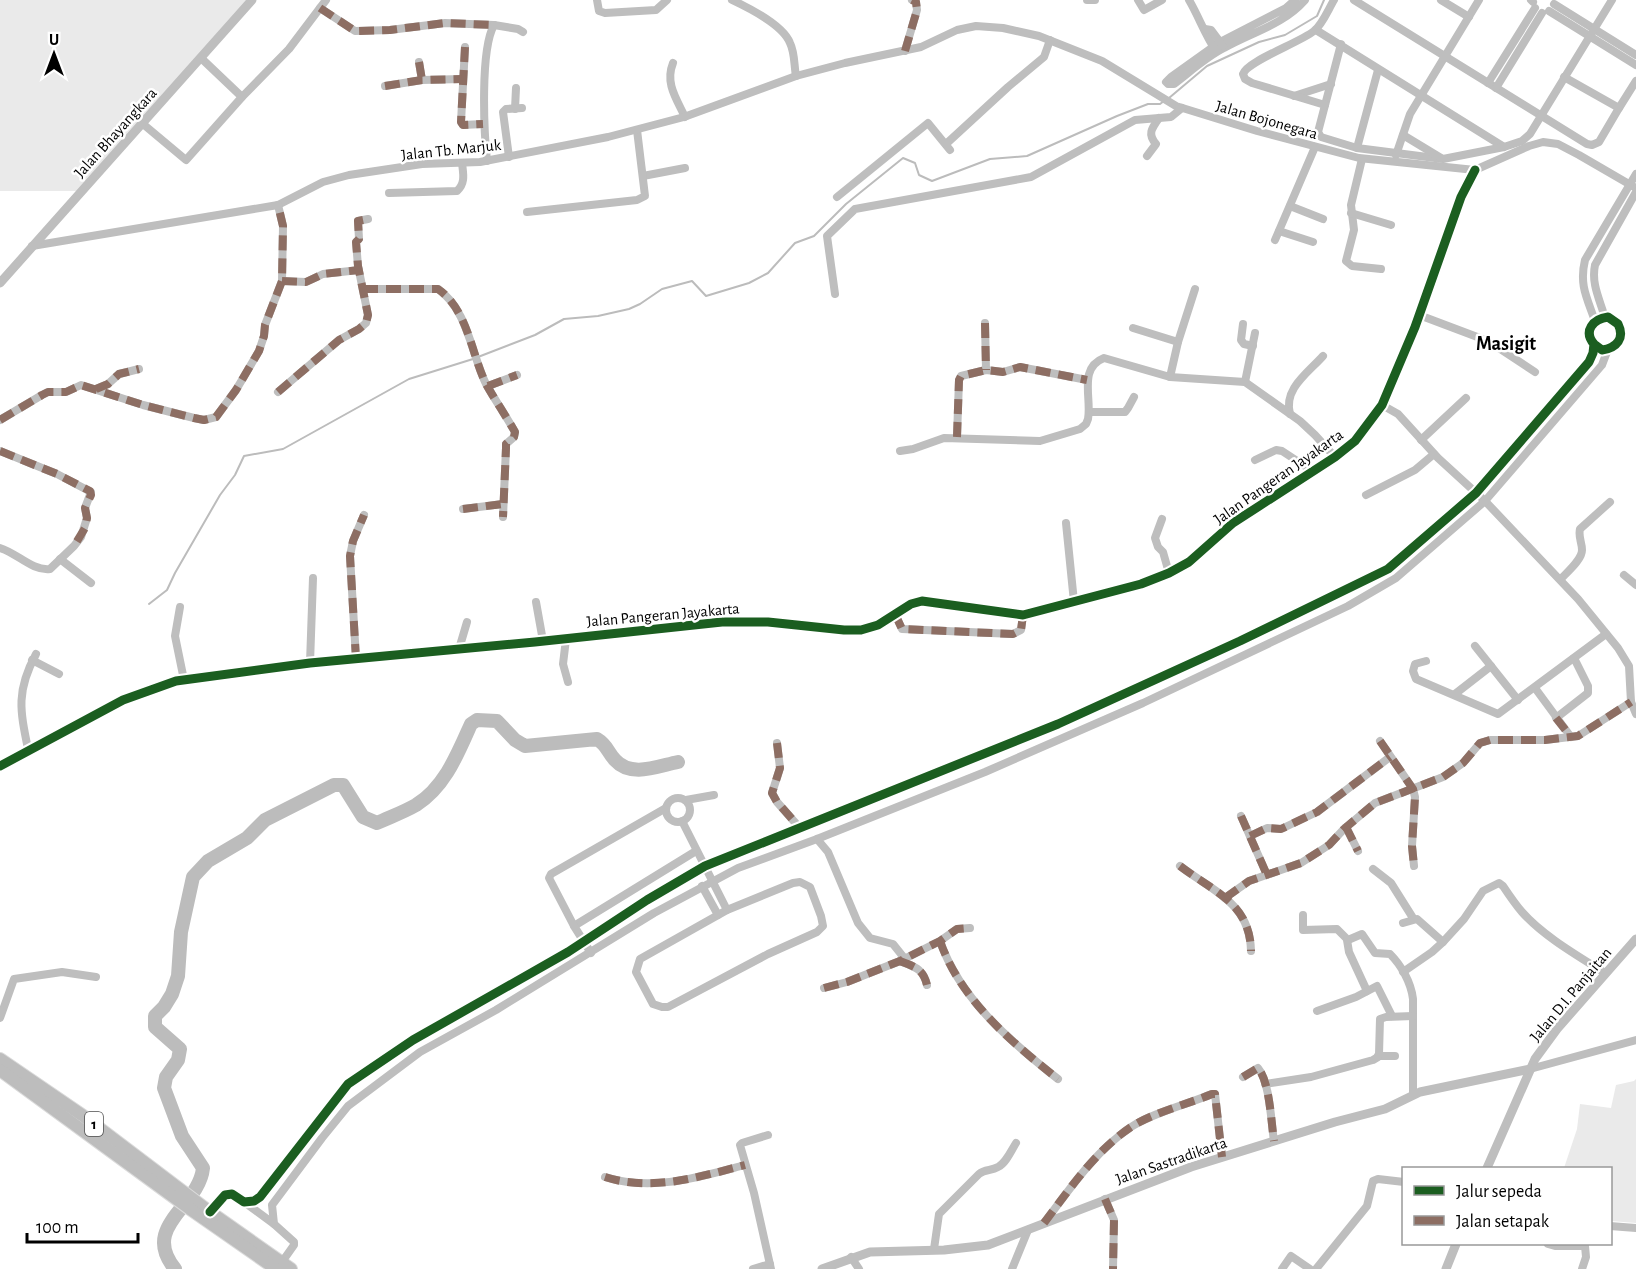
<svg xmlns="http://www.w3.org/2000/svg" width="1636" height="1269" font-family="'Alegreya Sans',sans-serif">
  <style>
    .green { fill: #eaeaea }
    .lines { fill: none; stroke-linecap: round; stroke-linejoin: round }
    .stream { stroke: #bcbcbc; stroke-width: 2 }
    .river { stroke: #bcbcbc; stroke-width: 14 }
    .trunk-casing { stroke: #dbdbdb; stroke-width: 14 }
    .minor { stroke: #bebebe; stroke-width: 8 }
    .tertiary { stroke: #bebebe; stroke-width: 9 }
    .trunk { stroke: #bdbdbd; stroke-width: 12 }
    .quiet { stroke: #8d6e63; stroke-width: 8; stroke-dasharray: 15 8; stroke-linecap: butt }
    .cycleway-casing { stroke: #fff; stroke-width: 13 }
    .cycleway { stroke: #1b5e20; stroke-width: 9 }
    .labels { text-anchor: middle; stroke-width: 5; stroke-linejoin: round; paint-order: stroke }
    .shield { fill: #fff; stroke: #4c4c4c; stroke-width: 1.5 }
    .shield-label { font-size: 15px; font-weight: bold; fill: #000 }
    .street-label { font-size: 16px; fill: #000; stroke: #fff }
    .quarter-label { font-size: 20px; font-weight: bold; fill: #000; stroke: #fff }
  </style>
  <rect width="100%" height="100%" fill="#fff"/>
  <g class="green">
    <polygon points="0,0 247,0 81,191 0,191"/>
    <polygon points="1636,1079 1636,1223 1611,1221 1610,1168 1564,1168 1577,1129 1580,1104 1611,1108 1616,1085 1634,1081"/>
  </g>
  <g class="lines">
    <g class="stream">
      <polyline points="1169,98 1207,66 1259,42 1285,35 1317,16 1324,0"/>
      <polyline points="478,357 535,335 564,319 598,316 629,309 640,304 662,289 692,281 706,296 749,283 768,273 795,243 814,236 846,204 903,158 915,163 919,175 932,181 990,159 1027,156 1117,116 1148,104 1160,104 1164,101"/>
      <polyline points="149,604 167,590 175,573 220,495 235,475 244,456 283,449 409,379 473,359"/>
    </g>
    <path class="river" d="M175,1269c-35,-43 24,-62 28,-101l-21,-32 -18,-48 2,-11 12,-17 2,-11 -25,-22v-11l9,-9 8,-13 6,-18 3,-44 12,-55 15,-16 39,-23 18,-18 69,-35h9l20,32 14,6c13,-6 27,-11 39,-18 29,-18 42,-52 55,-81l6,-4 20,1 18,19 10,6 72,-7c10,6 10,12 18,21 16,18 43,6 63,2"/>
    <defs>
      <g id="trunk">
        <polyline points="0,1059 82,1115 210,1212 291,1269"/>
        <polyline points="0,1070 190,1209 276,1269"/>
      </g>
    </defs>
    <use href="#trunk" class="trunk-casing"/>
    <g class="minor">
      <polyline points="597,0 599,11 605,13 656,10 667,0"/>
      <path d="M732,0c17,8 51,25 58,43 5,10 4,23 6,33"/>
      <polyline points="1087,0 1095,0"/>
      <polyline points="1138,0 1144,10 1162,0"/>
      <path d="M1189,0c10,17 16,35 27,51"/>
      <path d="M1295,0l-9,8 -66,34 -49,35 -5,5 2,2h6c16,-12 32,-27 50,-36 28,-16 59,-23 81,-48"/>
      <polyline points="1354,0 1587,144 1592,145 1599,142 1619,108"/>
      <polyline points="1441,0 1469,17"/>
      <polyline points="1531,0 1533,2"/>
      <polyline points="1554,4 1636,55"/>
      <polyline points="320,8 355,31 390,30 445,23 494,25"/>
      <polyline points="1549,11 1636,65"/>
      <polyline points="1205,29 1211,30 1223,46"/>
      <polyline points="1316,30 1504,147"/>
      <polyline points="1341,44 1318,132 1321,137 1357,148"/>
      <polyline points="465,47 461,122 463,125 483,124"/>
      <polyline points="905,51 917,10 916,2 912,0"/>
      <polyline points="419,62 422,80"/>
      <path d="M673,63c-8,20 3,35 12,54"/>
      <polyline points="1378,70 1357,148 1443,159 1504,147 1522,141 1530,134 1612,0"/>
      <polyline points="1564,77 1619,108 1636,81"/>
      <polyline points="1488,83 1535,8"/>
      <polyline points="385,86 422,80 462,79"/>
      <polyline points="1496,88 1542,13"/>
      <polyline points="1294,96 1331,84"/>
      <polyline points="242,97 289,49 326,0"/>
      <path d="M1325,105l-73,-22 -7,-4 -2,-5c4,-13 56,-31 71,-43 8,-6 14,-21 20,-31"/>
      <polyline points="515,109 516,88"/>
      <polyline points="143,124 186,160 242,97 201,58"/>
      <polyline points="1403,135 1441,158"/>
      <polyline points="946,144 1008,87 1044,57 1050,40"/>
      <polyline points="1396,155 1410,114 1479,0"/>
      <path d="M1147,156l9,-12c-9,-10 -4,-16 3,-26"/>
      <polyline points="509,157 503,112 506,109 522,108"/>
      <polyline points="1362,159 1351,205 1354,230 1346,261 1352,266 1381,269"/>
      <path d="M487,161c-3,-29 -7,-111 7,-136l24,4 5,3"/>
      <polyline points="643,176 685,168"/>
      <path d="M389,193l68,-2c9,-8 6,-18 5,-28"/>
      <polyline points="837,197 928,123 950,150"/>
      <polyline points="1290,206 1323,219"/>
      <polyline points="527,212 637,200 645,196 637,130"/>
      <polyline points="1351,213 1391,225"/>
      <polyline points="1279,231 1313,242"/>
      <polyline points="1275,240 1315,147"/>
      <polyline points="32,246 278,205 323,182 349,175 422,164 480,162 608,137 684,117 796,76 845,63 921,47 957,30 976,26 1003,28 1039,36 1102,61 1176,106 1257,131 1359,158 1475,170 1529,146 1543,142 1558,144 1579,155 1636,188"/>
      <polyline points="282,281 306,282 323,274 359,270"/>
      <path d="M363,289h75c30,21 33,64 48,95 9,16 20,32 29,48l-1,5 -8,7v4l-3,69"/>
      <polyline points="835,294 827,236 855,209 1031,177 1135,120 1171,117 1182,108"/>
      <polyline points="1419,315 1488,341 1535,372"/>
      <path d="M1605,318c-5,-18 -14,-34 -10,-53l41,-73"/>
      <path d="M1595,321c-8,-23 -16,-36 -10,-61l51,-86"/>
      <polyline points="985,323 986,370"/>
      <polyline points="1243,324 1241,340 1244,344 1253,346"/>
      <polyline points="1133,328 1178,342"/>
      <polyline points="1170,377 1178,342 1195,289"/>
      <polyline points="1245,382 1255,333"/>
      <polyline points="488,386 517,375"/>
      <polyline points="96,389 108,384 119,374 139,369"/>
      <polyline points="278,392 339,340 359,329 366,323 368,315 358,266 356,242 359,239 358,221 368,219"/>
      <polyline points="1382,405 1398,414 1438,458 1485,501 1578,599 1618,648 1629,666 1631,702 1636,714"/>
      <polyline points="1089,412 1125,412 1128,408 1134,397"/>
      <path d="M1290,414c-7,-25 18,-41 33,-58"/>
      <polyline points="0,420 42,395 48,392 66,392 81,385 143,405 194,418 204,420 216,417 236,390 259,351 264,336 265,325 282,281 283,226 278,205"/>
      <polyline points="957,437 959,380 961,376 986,370 1003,372 1020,367 1087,380"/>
      <polyline points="1421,440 1466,398"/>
      <path d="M0,451l57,23 34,18 -6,16 2,10 -6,19 -7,9 -24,23c-18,2 -33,-16 -50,-21"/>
      <path d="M900,451l13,-2 31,-11 96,3 40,-12 6,-5 2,-5c4,-21 -10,-51 16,-61l66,19 75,5 55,39 15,14 20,22"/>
      <polyline points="1255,460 1276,450 1282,451 1314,472"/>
      <polyline points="1366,495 1415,470 1434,454"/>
      <polyline points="463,509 503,504"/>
      <polyline points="1162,519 1155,538 1158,547 1163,552 1169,573"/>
      <polyline points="1066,523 1074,602"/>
      <polyline points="60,559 91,583"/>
      <polyline points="1624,575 1636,585"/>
      <path d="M1561,579c6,-7 21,-19 21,-29 0,-8 -4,-13 -2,-21l30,-27"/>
      <polyline points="536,602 543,641"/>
      <polyline points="180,607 175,636 184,680"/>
      <polyline points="895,614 902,629 1013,634 1021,630 1023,615"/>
      <polyline points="566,639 563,664 568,682"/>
      <polyline points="1475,646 1518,700"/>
      <polyline points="459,649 467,622"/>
      <polyline points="356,659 350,556 353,541 364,515"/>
      <polyline points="32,660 59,674"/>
      <polyline points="1426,661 1415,664 1413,671 1416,679 1498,714 1606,634"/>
      <polyline points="310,663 313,578"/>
      <polyline points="1535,688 1571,737"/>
      <polyline points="1455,694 1491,666"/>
      <polyline points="1556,718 1588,693 1588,686 1574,658"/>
      <polyline points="1380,741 1413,789 1415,797 1412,846 1414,866"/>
      <polyline points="777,743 780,768 772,793 777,802 799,827"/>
      <path d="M28,749c-8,-39 -12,-58 8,-95"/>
      <polyline points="0,766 123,700 176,681 310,663 535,642 722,622 768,622 844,630 861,630 878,625 911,604 922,601 1023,615 1141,584 1169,573 1189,562 1233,523 1335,457 1355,441 1382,405 1415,327 1461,197 1475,170"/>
      <circle cx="678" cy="810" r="12"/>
      <polyline points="686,800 714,795"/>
      <polyline points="1241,816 1267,875"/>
      <polyline points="682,821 727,910"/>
      <polyline points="1346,827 1358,851"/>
      <polyline points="1250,836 1267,828 1281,829 1317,812 1390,757"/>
      <polyline points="817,839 828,852 858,923 870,938 893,944 905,959"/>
      <path d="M1180,866c34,26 70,37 71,85"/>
      <polyline points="1373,869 1391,883 1413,918"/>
      <polygon points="800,882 810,887 821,916 823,926 817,932 768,954 668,1007 662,1007 653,1004 636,972 640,959 727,910 793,883"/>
      <polyline points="702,886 718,915"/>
      <polyline points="1225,898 1249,881 1301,863 1329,845 1344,829 1375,803 1443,777 1463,763 1480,743 1490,740 1545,740 1578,736 1631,702"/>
      <path d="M1303,915v15l34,-1 11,11 14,-6 13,19 15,1c11,11 21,28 23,45v95"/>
      <path d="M1403,923l14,-4 26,23 21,-23 19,-28 16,-8 4,3c6,9 12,18 19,26 21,24 56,44 83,61"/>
      <polyline points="574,926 696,851"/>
      <polyline points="1347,940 1349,952 1367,991"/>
      <path d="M940,941c20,58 71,101 118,138"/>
      <polyline points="591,953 574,926 549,878 551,874 666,808"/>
      <path d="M900,961c14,6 23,7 27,24"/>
      <polyline points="1403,972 1432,952 1443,942"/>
      <polyline points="824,988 847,982 900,961 940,941 957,929 970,928"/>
      <polyline points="1317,1011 1356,997 1377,986 1392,1016"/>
      <polyline points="0,1018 14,979 62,972 96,977"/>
      <polyline points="1378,1056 1395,1056"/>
      <polyline points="1530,1069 1636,1040"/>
      <path d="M1243,1077l15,-9c12,14 13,54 16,73"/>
      <polyline points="1265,1084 1311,1077 1373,1060 1378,1057 1379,1054 1380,1019 1386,1017 1413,1016"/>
      <polyline points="768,1135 742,1143 740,1145 754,1193 771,1269"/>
      <path d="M605,1177c47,15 94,0 140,-12"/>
      <polyline points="1105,1199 1114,1220 1113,1269"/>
      <polyline points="244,1202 274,1224"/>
      <path d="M210,1212l15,-17 7,-1 12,8 10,-1 6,-4 88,-113 65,-44 155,-88 79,-52 58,-34 353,-142 182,-83 148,-72 88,-76 113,-131 4,-9 1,-9c-11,-13 -1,-25 14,-27l10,7c7,14 -1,24 -16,26l-8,-6"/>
      <path d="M1044,1223c25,-33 51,-72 87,-96 21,-14 57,-23 81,-33h3l7,63"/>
      <polyline points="1610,1226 1636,1228"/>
      <polyline points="1548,1244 1555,1246 1585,1246 1586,1257 1582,1269"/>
      <path d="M934,1249l5,-35 40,-40c6,-5 12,-3 19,-7 8,-4 13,-16 18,-24"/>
      <polyline points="851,1257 859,1269"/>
      <polyline points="282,1262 294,1245 294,1242 274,1224 272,1205 322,1138 348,1106 420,1052 496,1010 654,913 738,868 817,839 985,772 1143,703 1348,606 1396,578 1485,501 1602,365 1608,349"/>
      <polyline points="753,1269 770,1264"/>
      <polyline points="1012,1269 1028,1230"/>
      <polyline points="1282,1269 1291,1256 1310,1269"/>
      <polyline points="1316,1269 1367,1206 1373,1181 1378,1179 1404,1182"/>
    </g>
    <g class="tertiary">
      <polyline points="0,283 252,0"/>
      <polyline points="1487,1168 1535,1059 1557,1029 1636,939"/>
      <polyline points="822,1269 870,1252 944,1250 988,1245 1191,1167 1335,1122 1385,1109 1420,1092 1530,1069"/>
      <polyline points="1446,1269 1456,1244"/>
    </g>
    <use href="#trunk" class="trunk"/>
    <g class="quiet">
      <polyline points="320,8 355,31 390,30 445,23 494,25"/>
      <polyline points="465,47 461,122 463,125 483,124"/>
      <polyline points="905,51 917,10 916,2 912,0"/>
      <polyline points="419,62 422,80"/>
      <polyline points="385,86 422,80 462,79"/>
      <polyline points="282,281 306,282 323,274 359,270"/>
      <path d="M363,289h75c30,21 33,64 48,95 9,16 20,32 29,48l-1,5 -8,7v4l-3,69"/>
      <polyline points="985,323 986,370"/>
      <polyline points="488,386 517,375"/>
      <polyline points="96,389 108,384 119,374 139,369"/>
      <polyline points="278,392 339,340 359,329 366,323 368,315 358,266 356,242 359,239 358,221 368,219"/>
      <polyline points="0,420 42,395 48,392 66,392 81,385 143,405 194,418 204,420 216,417 236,390 259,351 264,336 265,325 282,281 283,226 278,205"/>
      <polyline points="957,437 959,380 961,376 986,370 1003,372 1020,367 1087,380"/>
      <polyline points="0,451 57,474 90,491 91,495 85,508 87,518 85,528 74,546"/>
      <polyline points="463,509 503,504"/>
      <polyline points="895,614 902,629 1013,634 1021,630 1023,615"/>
      <polyline points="356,659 350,556 353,541 364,515"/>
      <polyline points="1556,718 1571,737"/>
      <polyline points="1380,741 1413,789 1415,797 1412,846 1414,866"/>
      <polyline points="777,743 780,768 772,793 777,802 799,827"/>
      <polyline points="1241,816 1267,875"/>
      <polyline points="1346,827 1358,851"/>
      <polyline points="1250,836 1267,828 1281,829 1317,812 1390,757"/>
      <path d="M1180,866c34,26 70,37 71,85"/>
      <polyline points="1225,898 1249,881 1301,863 1329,845 1344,829 1375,803 1443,777 1463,763 1480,743 1490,740 1545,740 1578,736 1631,702"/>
      <path d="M940,941c20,58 71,101 118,138"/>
      <path d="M900,961c14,6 23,7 27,24"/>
      <polyline points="824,988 847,982 900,961 940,941 957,929 970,928"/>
      <path d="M1243,1077l15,-9c12,14 13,54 16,73"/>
      <path d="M605,1177c47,15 94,0 140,-12"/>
      <polyline points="1105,1199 1114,1220 1113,1269"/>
      <path d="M1044,1223c25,-33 51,-72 87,-96 21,-14 57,-23 81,-33h3l7,63"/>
    </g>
    <defs>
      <g id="cycleway">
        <polyline points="0,766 123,700 176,681 310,663 535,642 722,622 768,622 844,630 861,630 878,625 911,604 922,601 1023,615 1141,584 1169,573 1189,562 1233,523 1335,457 1355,441 1382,405 1415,327 1461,197 1475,170"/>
        <path d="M210,1212l15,-17 7,-1 12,8 10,-1 6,-4 88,-113 65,-44 155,-88 79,-52 58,-34 353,-142 182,-83 148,-72 88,-76 113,-131 4,-9 1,-9c-11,-13 -1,-25 14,-27l10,7c7,14 -1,24 -16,26l-8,-6"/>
      </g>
    </defs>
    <use href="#cycleway" class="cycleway-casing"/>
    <use href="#cycleway" class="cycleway"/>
  </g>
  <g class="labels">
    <rect class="shield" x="85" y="1112" width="18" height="24" rx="4.5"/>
    <g class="shield-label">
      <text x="94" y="1129">1</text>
    </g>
    <g class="street-label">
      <text transform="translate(1267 119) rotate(16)" y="6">Jalan Bojonegara</text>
      <text transform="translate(115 132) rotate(-48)" y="6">Jalan Bhayangkara</text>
      <text transform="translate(451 149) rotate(-6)" y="6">Jalan Tb. Marjuk</text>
      <text transform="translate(1278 476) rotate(-35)" y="6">Jalan Pangeran Jayakarta</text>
      <text transform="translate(663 614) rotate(-5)" y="6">Jalan Pangeran Jayakarta</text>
      <text transform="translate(1570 994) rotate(-50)" y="6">Jalan D.I. Panjaitan</text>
      <text transform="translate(1171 1160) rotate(-19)" y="6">Jalan Sastradikarta</text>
    </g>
    <g class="quarter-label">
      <text x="1506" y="350">Masigit</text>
    </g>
  </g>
  <rect x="1402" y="1167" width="210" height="78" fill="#ffffff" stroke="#999999" stroke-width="1.5"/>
  <rect x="1414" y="1186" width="30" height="9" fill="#1b5e20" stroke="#999999" stroke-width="1.5"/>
  <text x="1456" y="1197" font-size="18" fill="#000000">Jalur sepeda</text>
  <rect x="1414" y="1216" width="30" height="9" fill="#8d6e63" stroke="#999999" stroke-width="1.5"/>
  <text x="1456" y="1227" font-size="18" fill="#000000">Jalan setapak</text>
  <g transform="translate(54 54)" stroke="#ffffff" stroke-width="4.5" paint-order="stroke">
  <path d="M0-4.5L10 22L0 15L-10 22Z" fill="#000000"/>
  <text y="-9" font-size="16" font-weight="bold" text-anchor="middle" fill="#000000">U</text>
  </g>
  <path d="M27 1233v9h111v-9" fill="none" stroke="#000000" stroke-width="3"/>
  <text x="36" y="1233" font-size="18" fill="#000000" stroke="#ffffff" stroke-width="4.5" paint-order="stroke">100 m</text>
</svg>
